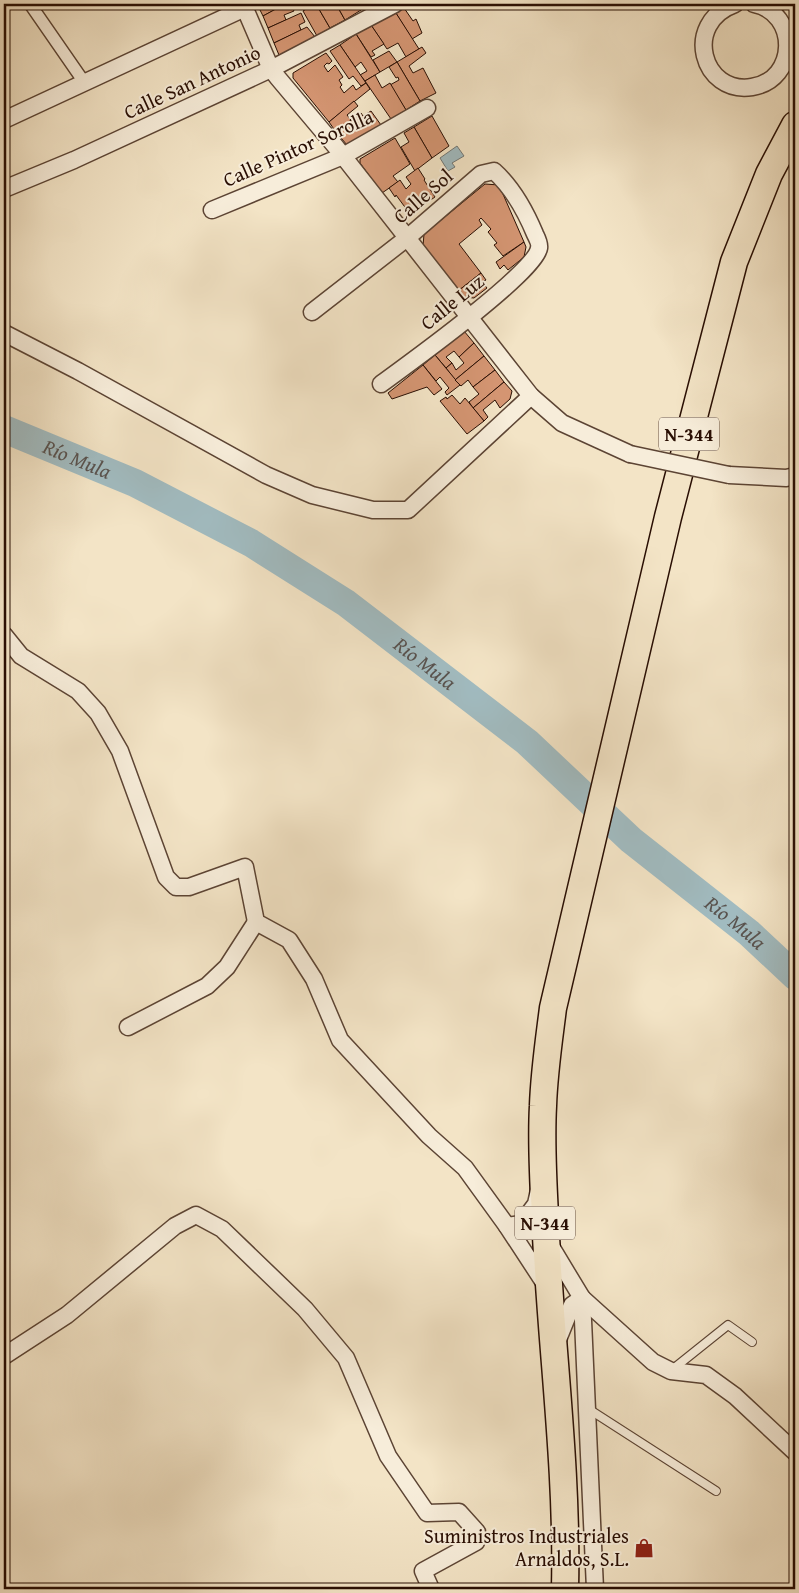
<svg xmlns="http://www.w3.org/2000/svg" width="799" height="1593" font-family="'Gentium Book Plus',serif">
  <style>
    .water { fill: #a1bbc0; stroke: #717674 }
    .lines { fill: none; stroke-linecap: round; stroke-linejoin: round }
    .river { stroke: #a1bbc0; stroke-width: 28 }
    .building { fill: #d49572; stroke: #290e03 }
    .service-casing { stroke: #5c4434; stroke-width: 10 }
    .pedestrian-casing { stroke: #5c4434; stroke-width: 14 }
    .minor-casing { stroke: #5c4434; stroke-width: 19 }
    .trunk-casing { stroke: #290e03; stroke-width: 29 }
    .service { stroke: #f7edda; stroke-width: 8 }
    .pedestrian { stroke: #f7edda; stroke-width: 11 }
    .minor { stroke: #f7edda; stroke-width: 16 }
    .trunk { stroke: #f3e4c6; stroke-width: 26 }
    .minor-bridge-casing { stroke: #5c4434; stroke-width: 19; stroke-linecap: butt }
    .minor-bridge { stroke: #f7edda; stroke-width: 16 }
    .labels { text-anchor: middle; stroke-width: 4; stroke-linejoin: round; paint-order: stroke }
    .shield { fill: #f7edda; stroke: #675144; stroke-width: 1 }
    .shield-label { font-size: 19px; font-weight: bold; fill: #290e03 }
    .street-label { font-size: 20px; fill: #290e03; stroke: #f7edda }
    .poi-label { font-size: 20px; fill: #290e03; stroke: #f7edda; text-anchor: end }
    .water-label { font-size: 21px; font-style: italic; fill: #59534f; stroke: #f7edda }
  </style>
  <rect width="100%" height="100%" fill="#f3e4c6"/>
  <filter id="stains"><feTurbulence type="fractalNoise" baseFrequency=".004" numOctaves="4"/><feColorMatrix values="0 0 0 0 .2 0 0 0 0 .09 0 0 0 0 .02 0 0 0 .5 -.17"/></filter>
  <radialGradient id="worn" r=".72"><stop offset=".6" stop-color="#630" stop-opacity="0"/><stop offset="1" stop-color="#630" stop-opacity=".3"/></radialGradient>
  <polygon class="water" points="457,146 464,156 452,163 455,167 448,171 440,158"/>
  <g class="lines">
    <path class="river" id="s1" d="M4,429l131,54 116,60 95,60 181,139 104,98 118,93 46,43"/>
  </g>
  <g class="building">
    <polygon points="257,4 285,4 263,16"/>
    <polygon points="285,4 291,4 294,11 284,15 286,20 268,28 263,16"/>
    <polygon points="306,4 316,4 330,28 317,36 303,11 308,8"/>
    <polygon points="316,4 336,4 345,20 330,28"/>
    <polygon points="336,4 357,4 361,10 345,20"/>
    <polygon points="357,4 371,4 361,10"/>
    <polygon points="402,5 413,21 416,19 422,33 412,39 394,10"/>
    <polygon points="394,10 419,49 406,57 398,43 387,49 371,25"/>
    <polygon points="301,13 305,22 299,25 301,30 274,43 268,28"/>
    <polygon points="371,25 384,44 372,51 375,55 371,57 356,34"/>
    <polygon points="307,27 315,37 284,56 279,55 274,43"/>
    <polygon points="356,34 380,72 365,81 360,75 367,71 361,62 355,67 340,45"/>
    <polygon points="340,45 366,83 361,86 353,76 349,79 330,51"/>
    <polygon points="422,47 426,53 409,66 413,73 423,68 436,93 420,101 397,62"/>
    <polygon points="389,51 397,62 380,72 373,60"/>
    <polygon points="326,53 332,61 329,64 327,63 324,66 328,72 335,65 343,77 339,80 342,85 340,87 344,93 353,85 356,90 366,83 370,89 329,122 293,78 293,73"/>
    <polygon points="397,62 420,101 406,110 390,85 399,80 398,77 396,78 389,67"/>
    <polygon points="375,75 382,88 390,83 406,110 391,119 365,81"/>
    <polygon points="354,101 358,106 347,115 351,120 336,132 329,122"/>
    <polygon points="371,111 381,125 347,145 336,132 361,113 363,116"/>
    <polygon points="432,116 449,146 432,158 414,127"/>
    <polygon points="414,127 432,158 415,171 401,147 409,142 404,133"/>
    <polygon points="395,138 410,164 393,176 398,182 382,193 360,163 360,159"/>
    <polygon points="418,168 425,179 424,180 435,197 410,214 396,195 395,197 389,188 400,180 406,189 411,184 406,177"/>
    <polygon points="485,184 499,185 524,242 503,256 494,245 497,243 488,232 491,229 481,218 479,220 482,225 459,244 481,273 458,291 423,246 424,234"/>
    <polygon points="524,242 526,247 524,257 508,270 504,265 500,269 496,262"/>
    <polygon points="481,273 486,280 482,282 487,288 474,298 463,297 458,291"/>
    <polygon points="464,331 474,343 459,357 454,351 446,357 452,363 446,368 435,355"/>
    <polygon points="474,343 484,356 455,380 446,368 452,363 456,370 464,363 459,357"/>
    <polygon points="435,355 460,385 447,395 445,392 449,388 440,377 436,381 423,365"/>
    <polygon points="484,356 495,370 473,387 468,380 461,386 455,380"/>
    <polygon points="423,365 442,389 434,395 427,387 392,399 388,393"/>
    <polygon points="495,370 504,382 473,408 469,402 479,394 473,387"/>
    <polygon points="504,382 512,391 510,399 500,408 495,400 483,410 488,417 484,421 473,408"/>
    <polygon points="452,395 460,404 465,398 484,421 467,434 440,401 446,397 447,399"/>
  </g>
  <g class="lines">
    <defs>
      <g id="service">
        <polyline points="673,1369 728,1325 752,1342"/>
        <polyline points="587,1408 716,1491"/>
      </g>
      <polyline id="pedestrian" points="30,4 84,82"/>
      <g id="minor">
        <polyline points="243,4 271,69 278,78 336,147 531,396 562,423 630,454"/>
        <path d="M735,4c-53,19 -33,91 17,83 46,-7 47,-74 2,-83"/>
        <polyline points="4,120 245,8"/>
        <polyline points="4,189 74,160 271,69 395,4"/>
        <polyline points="212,210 343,156 427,108"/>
        <path d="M312,312l95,-74 74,-64 13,-3c19,17 31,39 41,63 2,4 5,10 4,14 -3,24 -132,117 -158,136"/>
        <polyline points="4,333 78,371 266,475 312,495 373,510 408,510 531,396"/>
        <polyline points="729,475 786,478 795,476"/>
        <polyline points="4,635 21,656 78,691 98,713 120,751 166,877 176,887 189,887 245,867 256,922 289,940 314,979 340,1040 429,1136 465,1168 507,1226 547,1287"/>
        <polyline points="128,1027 207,986 227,967 256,922"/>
        <polyline points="507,1226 521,1224 536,1204 539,1190"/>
        <polyline points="550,1245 582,1298 595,1589"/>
        <polyline points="582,1298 653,1362 671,1371 706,1375 735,1396 795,1452"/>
        <polyline points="557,1342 572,1305 582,1298"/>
        <polyline points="4,1356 67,1315 175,1226 196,1215 222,1229 305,1309 346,1358 388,1456 427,1513 459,1512 477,1532 476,1542 423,1571 431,1589"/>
      </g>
      <path id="trunk" d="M565,1589c3,-125 -15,-249 -20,-374 -2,-36 -4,-73 -2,-109 1,-33 6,-66 10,-98l115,-491 66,-255 35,-88 26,-49"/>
    </defs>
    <use href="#service" class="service-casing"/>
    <use href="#pedestrian" class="pedestrian-casing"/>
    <use href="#minor" class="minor-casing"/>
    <use href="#trunk" class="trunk-casing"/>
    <use href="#service" class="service"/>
    <use href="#pedestrian" class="pedestrian"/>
    <use href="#minor" class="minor"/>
    <use href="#trunk" class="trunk"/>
    <defs>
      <polyline id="minor-bridge" points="630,454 729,475"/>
    </defs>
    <use href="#minor-bridge" class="minor-bridge-casing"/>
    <use href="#minor-bridge" class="minor-bridge"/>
  </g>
  <defs>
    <symbol id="shop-bare" viewBox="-9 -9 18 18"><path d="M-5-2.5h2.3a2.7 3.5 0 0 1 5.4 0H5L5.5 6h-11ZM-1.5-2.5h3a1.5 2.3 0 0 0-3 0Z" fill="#8f2418" stroke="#f7edda" stroke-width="2.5" paint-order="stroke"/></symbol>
  </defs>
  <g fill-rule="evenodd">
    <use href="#shop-bare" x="630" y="1534" width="28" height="28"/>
  </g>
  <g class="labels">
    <g class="shield">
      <rect x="659" y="417.5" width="60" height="33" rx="4"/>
      <rect x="515" y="1206.5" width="60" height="33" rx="4"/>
    </g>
    <g class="shield-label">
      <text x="689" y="441">N-344</text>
      <text x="545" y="1230">N-344</text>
    </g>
    <g class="street-label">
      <text transform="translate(192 82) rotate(-25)" y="7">Calle San Antonio</text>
      <text transform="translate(298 148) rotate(-24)" y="7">Calle Pintor Sorolla</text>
      <text transform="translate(423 196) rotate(-41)" y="7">Calle Sol</text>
      <text transform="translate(452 302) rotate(-39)" y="7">Calle Luz</text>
    </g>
    <g class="poi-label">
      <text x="629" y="1543">Suministros Industriales<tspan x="629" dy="23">Arnaldos, S.L.</tspan></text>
    </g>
    <g class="water-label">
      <text dy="7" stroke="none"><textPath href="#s1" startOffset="79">Río Mula</textPath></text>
      <text dy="7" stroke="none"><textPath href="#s1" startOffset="484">Río Mula</textPath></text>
      <text dy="7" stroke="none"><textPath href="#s1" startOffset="889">Río Mula</textPath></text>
    </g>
  </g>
  <rect width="799" height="1593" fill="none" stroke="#f3e4c6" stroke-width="20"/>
  <rect x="5" y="5" width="789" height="1583" fill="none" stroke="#290e03" stroke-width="2.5"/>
  <rect x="10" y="10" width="779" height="1573" fill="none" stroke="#290e03"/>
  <rect width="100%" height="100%" filter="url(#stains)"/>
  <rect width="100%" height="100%" fill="url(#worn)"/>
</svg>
